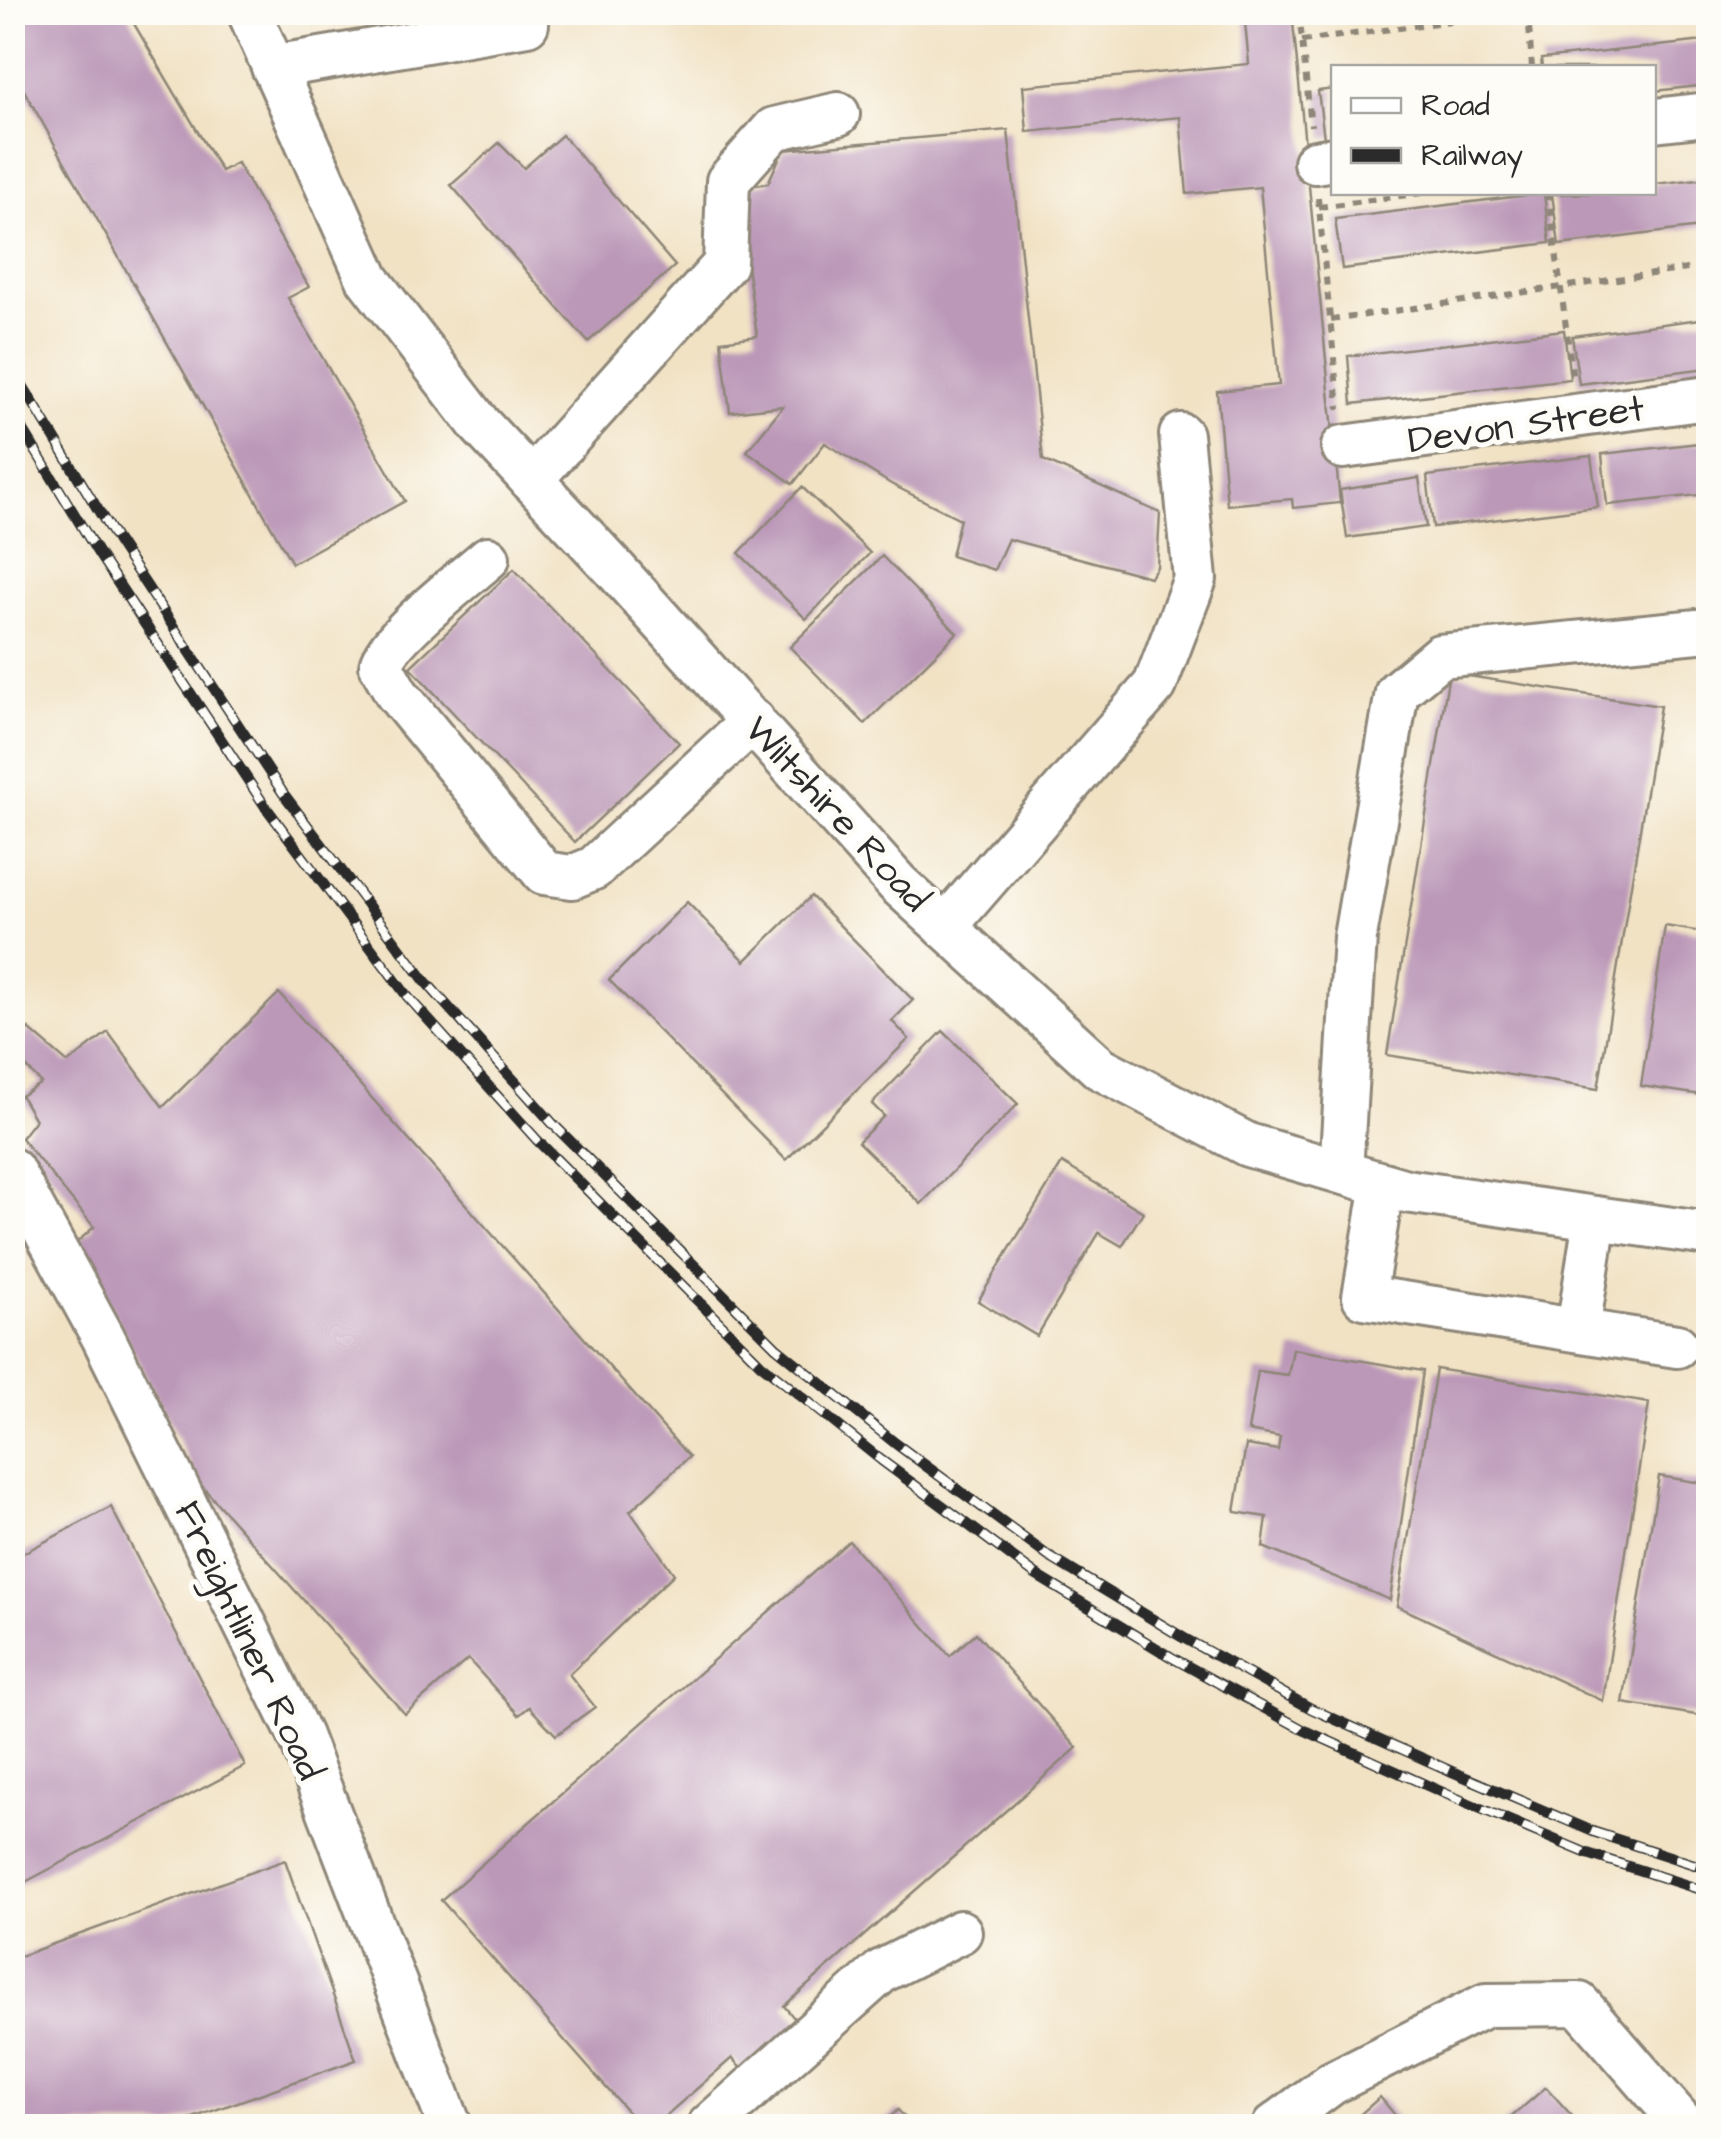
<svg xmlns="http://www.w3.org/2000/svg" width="1721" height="2139" font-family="'Architects Daughter',sans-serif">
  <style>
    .building { fill: #bb98b8 }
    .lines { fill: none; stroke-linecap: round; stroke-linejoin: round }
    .minor-casing { stroke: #8e8678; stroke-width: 48 }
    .path { stroke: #8e8678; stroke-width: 6; stroke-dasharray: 8 8; stroke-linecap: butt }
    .minor { stroke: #fff; stroke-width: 42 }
    .rail-casing { stroke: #2b2b2b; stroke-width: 11 }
    .rail { stroke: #fdfcf7; stroke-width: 8; stroke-dasharray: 22; stroke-linecap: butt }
    .labels { text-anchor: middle; stroke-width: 10; stroke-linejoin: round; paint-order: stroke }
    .street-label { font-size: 38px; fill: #2b2b2b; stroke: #fdfcf7 }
  </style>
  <rect width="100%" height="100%" fill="#fdfcf7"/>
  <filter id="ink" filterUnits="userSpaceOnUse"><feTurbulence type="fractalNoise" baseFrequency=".01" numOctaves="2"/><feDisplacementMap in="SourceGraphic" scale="20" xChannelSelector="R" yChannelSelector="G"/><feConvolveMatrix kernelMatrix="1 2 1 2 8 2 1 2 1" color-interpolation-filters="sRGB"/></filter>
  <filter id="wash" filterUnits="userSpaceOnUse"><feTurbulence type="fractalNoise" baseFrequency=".0048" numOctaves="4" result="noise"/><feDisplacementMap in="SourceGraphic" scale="40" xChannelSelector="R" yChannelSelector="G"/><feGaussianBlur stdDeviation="2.25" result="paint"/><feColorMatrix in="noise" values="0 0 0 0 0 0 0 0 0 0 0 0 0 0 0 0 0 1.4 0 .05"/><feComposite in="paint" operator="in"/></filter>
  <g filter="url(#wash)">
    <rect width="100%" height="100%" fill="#f1e2c4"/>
    <g id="blocks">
      <g class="building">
        <polygon points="29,12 127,12 221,171 237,163 309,287 288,298 405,501 292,563 12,69 12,22"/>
        <polygon points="1244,12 1292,12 1340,503 1293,508 1292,499 1227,505 1217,391 1279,385 1260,187 1187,194 1180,117 1027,132 1023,86 1249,64"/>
        <polygon points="1704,41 1708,85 1654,91 1654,68 1542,68 1541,59"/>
        <polygon points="1334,89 1334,137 1324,138 1318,91"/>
        <polygon points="1008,130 1043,460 1160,513 1157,567 1150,577 1008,539 994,570 951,556 960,519 891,484 825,443 793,484 747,451 783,406 730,412 721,341 757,336 736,188 768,183 783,150"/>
        <polygon points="562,135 675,266 588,342 451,185 499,143 524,168"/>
        <polygon points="1708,178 1708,226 1559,245 1552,194 1654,192 1654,184"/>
        <polygon points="1544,193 1550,243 1342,269 1335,219"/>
        <polygon points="1708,318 1708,368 1579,384 1572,336"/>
        <polygon points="1564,330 1570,379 1352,404 1348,356"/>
        <polygon points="1708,442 1708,494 1607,505 1602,454"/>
        <polygon points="1591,456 1598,507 1433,527 1427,476"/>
        <polygon points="1419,478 1426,527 1347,538 1340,490"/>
        <polygon points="802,487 870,553 806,619 739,553"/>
        <polygon points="882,556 957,633 865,724 790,647"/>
        <polygon points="514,569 679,743 575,842 410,667"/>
        <polygon points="1449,673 1660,706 1598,1089 1387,1055"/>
        <polygon points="811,896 913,1000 892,1021 909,1039 786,1160 609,980 687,902 745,961"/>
        <polygon points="1665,926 1708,933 1708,1096 1641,1086"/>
        <polygon points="279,993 689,1457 630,1511 674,1574 569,1674 595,1707 556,1735 529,1707 519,1715 468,1659 405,1714 201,1485 97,1280 73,1246 94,1227 21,1138 35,1120 21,1096 41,1083 12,1051 29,1029 68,1063 108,1032 163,1107"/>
        <polygon points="943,1031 1018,1104 921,1204 858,1142 884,1116 872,1104"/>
        <polygon points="1062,1163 1143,1212 1122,1246 1099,1233 1037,1336 978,1301"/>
        <polygon points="1293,1349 1423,1371 1390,1600 1263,1547 1267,1517 1235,1512 1246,1445 1278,1450 1280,1437 1248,1431 1258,1371 1288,1375"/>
        <polygon points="1436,1369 1649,1403 1603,1701 1397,1606"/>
        <polygon points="1659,1476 1708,1484 1708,1717 1623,1703"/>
        <polygon points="111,1507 245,1766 12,1889 12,1559"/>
        <polygon points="849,1541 950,1656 976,1633 1077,1748 784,2006 804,2030 749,2078 732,2058 654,2126 640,2126 441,1900"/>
        <polygon points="285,1860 356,2060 170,2126 12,2126 12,1959"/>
        <polygon points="1546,2087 1581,2126 1501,2126"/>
        <polygon points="1380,2097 1404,2126 1347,2126"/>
        <polygon points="898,2110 913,2126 879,2126"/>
      </g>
    </g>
  </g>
  <g filter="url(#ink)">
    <use href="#blocks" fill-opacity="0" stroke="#8e8678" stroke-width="2.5"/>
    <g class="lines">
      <defs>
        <g id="minor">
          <polyline points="249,12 368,279 480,425 612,566 898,884 1100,1068 1248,1145 1406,1191 1708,1234"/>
          <polyline points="273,67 527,24 526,12"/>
          <polyline points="1654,120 1708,114"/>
          <polyline points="1315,162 1334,159"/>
          <polyline points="1343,447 1708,398"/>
          <polyline points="531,480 725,264 728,181 774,129 838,114"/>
          <path d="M488,558c-24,21 -102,81 -107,108l16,28 147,179 28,4 22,-9 159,-147"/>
          <polyline points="945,927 1155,685 1195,579 1181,435"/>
          <polyline points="12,1170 103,1337 300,1736 450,2126"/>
          <polyline points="1341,1172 1355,937 1397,692 1440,656 1708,630"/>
          <polyline points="1383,1184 1364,1297 1677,1346"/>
          <polyline points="1578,1330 1595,1218"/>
          <polyline points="709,2126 882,1971 960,1932"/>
          <polyline points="1274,2126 1332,2083 1486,2005 1579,2004 1685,2126"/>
        </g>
      </defs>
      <use href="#minor" class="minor-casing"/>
      <g class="path">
        <polyline points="1299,12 1311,126"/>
        <polyline points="1528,12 1532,68"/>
        <polyline points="1706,12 1708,34"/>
        <polyline points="1302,41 1518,12"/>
        <polyline points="1548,192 1573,379"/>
        <polyline points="1318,198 1339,409"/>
        <polyline points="1319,207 1430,192"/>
        <polyline points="1331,320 1708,266"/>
      </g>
      <use href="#minor" class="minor"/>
      <defs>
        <g id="rail">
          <polyline points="12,368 117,541 283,793 425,981 554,1125 776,1347 895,1443 1048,1556 1182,1637 1312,1709 1453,1772 1594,1832 1708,1869"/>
          <polyline points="12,412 98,553 265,806 407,996 537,1140 761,1364 881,1460 1036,1575 1171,1657 1302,1729 1444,1793 1586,1853 1708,1892"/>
        </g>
      </defs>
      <use href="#rail" class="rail-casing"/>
      <use href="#rail" class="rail"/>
    </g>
  </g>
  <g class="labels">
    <g class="street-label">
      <text transform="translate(1526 423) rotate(-8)" y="13">Devon Street</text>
      <text transform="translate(838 813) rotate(47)" y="13">Wiltshire Road</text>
      <text transform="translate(250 1640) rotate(65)" y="13">Freightliner Road</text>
    </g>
  </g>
  <rect width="1721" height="2139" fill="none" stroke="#fdfcf7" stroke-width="50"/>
  <rect x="1331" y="65" width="325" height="130" fill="#fdfcf7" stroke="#a9a8a5" stroke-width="2.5"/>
  <rect x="1351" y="98" width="50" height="15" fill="#ffffff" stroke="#a9a8a5" stroke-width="2.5"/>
  <text x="1421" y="115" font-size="30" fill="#2b2b2b">Road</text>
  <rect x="1351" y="148" width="50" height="15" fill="#2b2b2b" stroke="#a9a8a5" stroke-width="2.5"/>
  <text x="1421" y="165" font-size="30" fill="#2b2b2b">Railway</text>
</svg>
